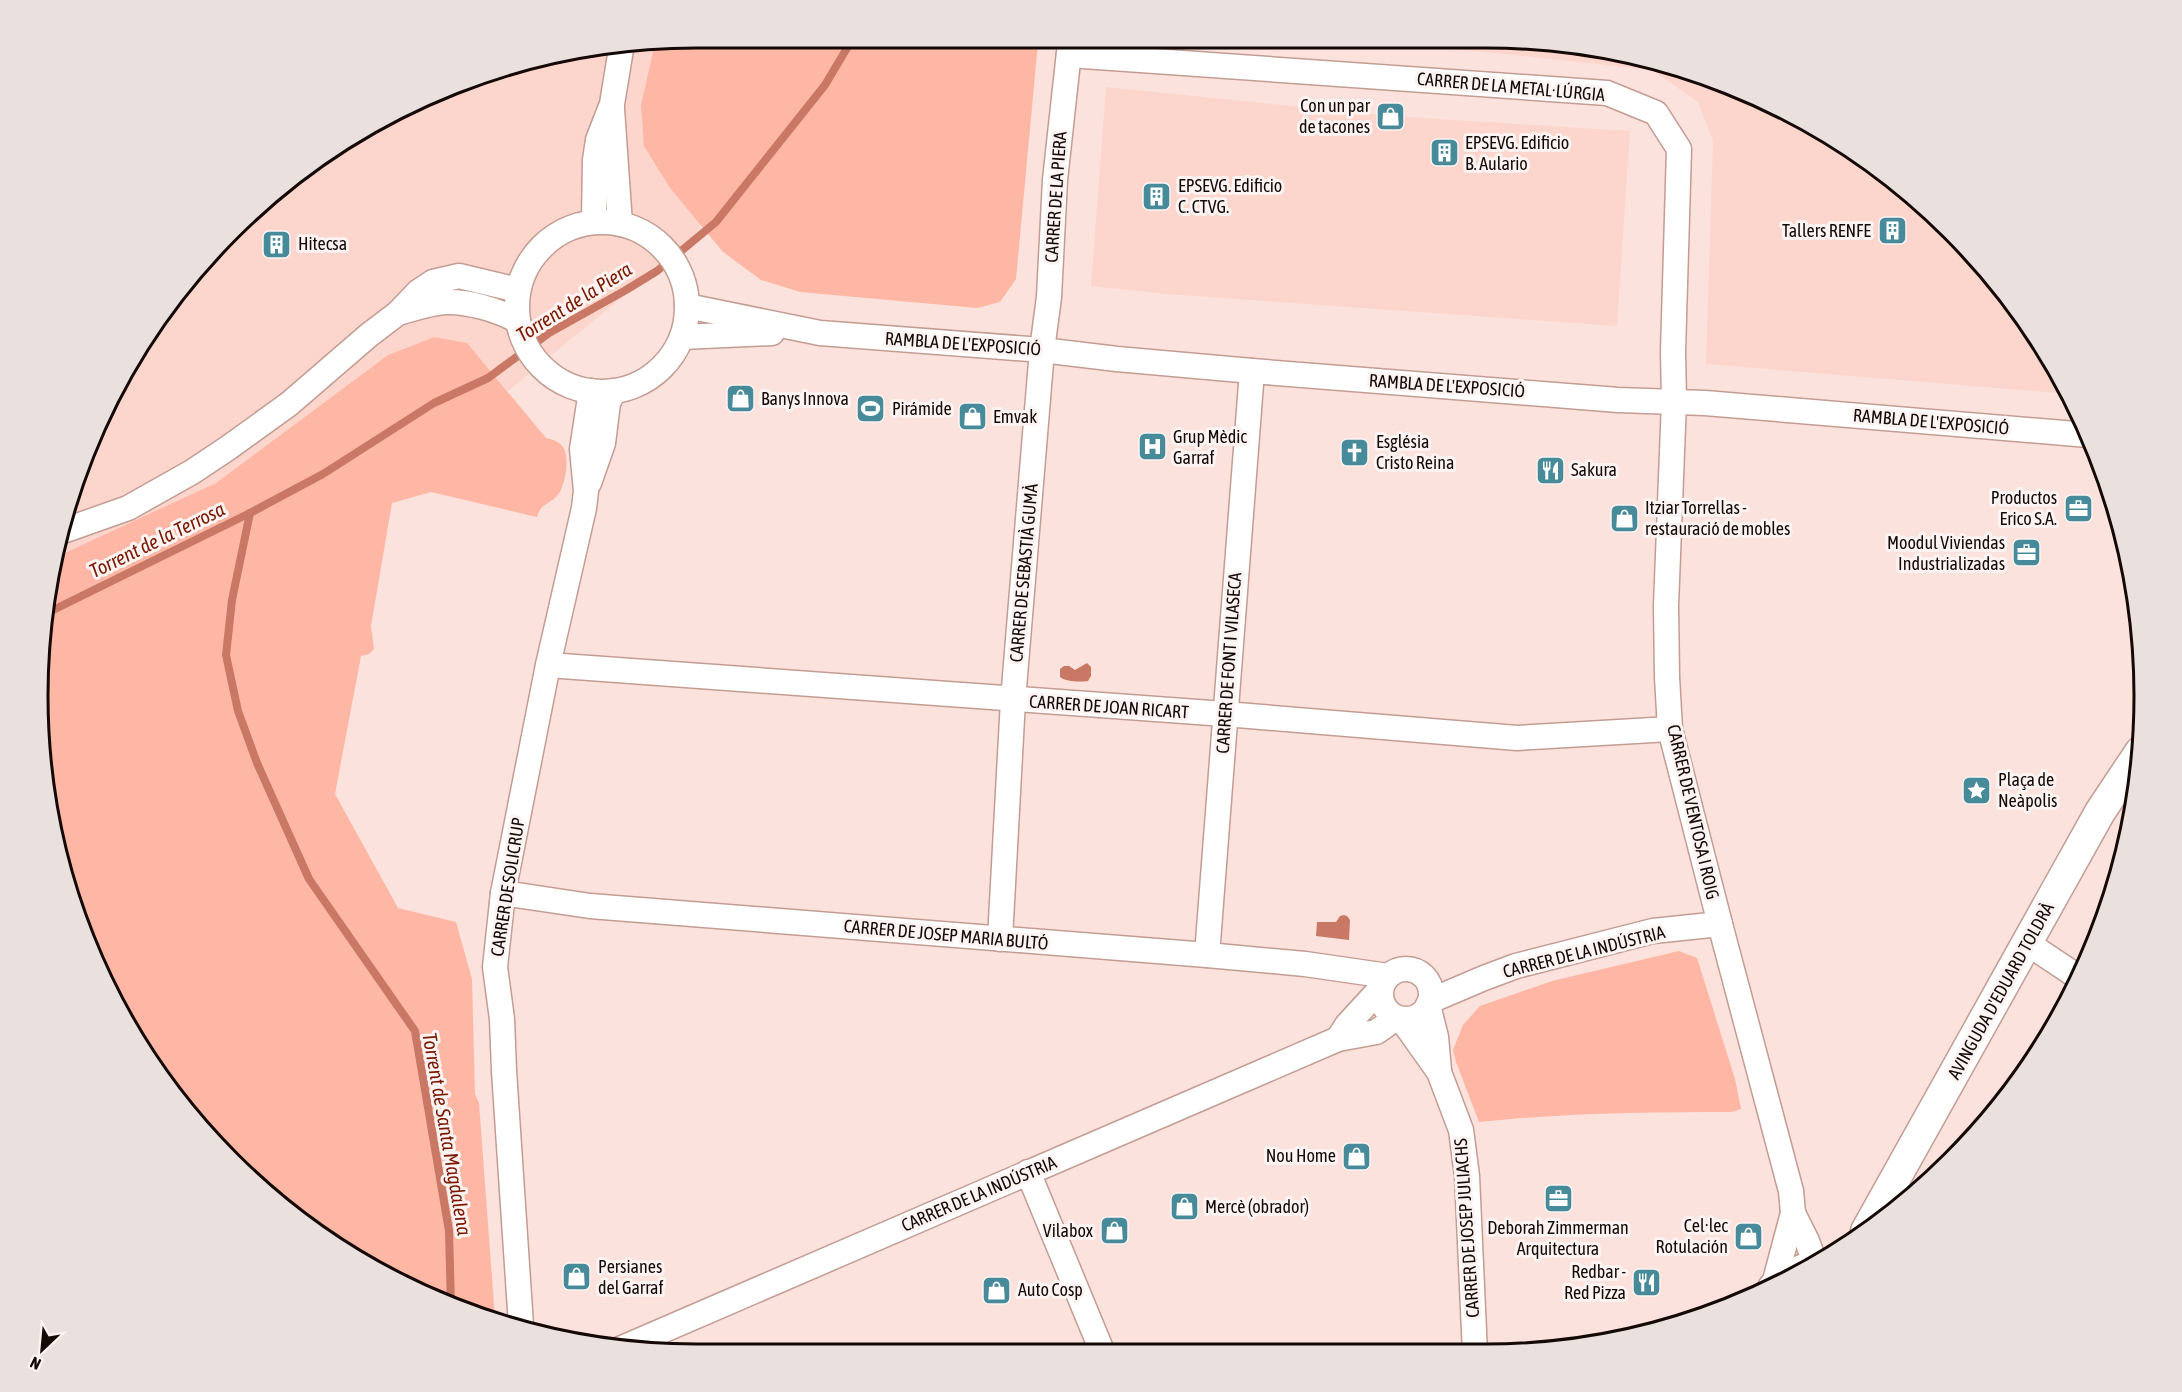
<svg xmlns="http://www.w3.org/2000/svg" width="2182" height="1392" font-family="'Asap Condensed',sans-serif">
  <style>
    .built { fill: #fcd6cc }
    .green { fill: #feb7a5 }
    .water { fill: #c87864 }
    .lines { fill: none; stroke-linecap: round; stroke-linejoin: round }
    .stream { stroke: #c87864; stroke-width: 8 }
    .minor-casing { stroke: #c39d93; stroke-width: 27 }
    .tertiary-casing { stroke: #c39d93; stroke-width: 33 }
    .minor { stroke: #fff; stroke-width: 24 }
    .tertiary { stroke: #fff; stroke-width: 30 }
    .labels { text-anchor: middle; stroke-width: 6; stroke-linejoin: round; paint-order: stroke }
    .street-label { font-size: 18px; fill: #150906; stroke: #fcf4f2 }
    .poi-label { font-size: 18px; fill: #150906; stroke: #fcf4f2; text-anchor: start }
    .water-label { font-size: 20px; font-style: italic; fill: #7a1900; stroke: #fcf4f2 }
    .rim { fill: none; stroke: #150906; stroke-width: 3 }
  </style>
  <rect width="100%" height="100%" fill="#fbe2dc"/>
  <g class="built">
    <polygon points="610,43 655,43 641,105 670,188 702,225 689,242 508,391 467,344 434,337 388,355 216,483 58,556 73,484 126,367 173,295 231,230 330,149 485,72"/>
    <polygon points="1369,43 1572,43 1657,60 1777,105 1920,201 2008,295 2070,394 1706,364 1713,141 1698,102 1652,70 1487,52"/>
    <polygon points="1106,87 1391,116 1630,131 1617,326 1166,294 1091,286"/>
  </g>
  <g class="green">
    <polygon points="655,43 1038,43 1016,279 1000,302 977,308 800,292 761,280 723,252 670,188 644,146 641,105"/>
    <path d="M434,337l33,6 79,95c8,2 16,4 19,13 4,12 0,37 -9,46 -9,9 -15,6 -19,20l-106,-25 -39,11 -21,123 3,23 -5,5 -8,2 -26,138 63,114 58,14 16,57 3,115 4,9 16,215 -51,-14 -78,-38 -104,-75 -61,-61 -75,-104 -66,-160 -21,-127v-86l19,-97 158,-73 172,-128z"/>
    <path d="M1679,951l18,7 38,121 6,30 -9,3c-84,0 -169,1 -253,10l-23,-60 -3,-12 10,-25 17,-19 72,-25z"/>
  </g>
  <g class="water">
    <path d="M1087,663l4,4v9l-3,5c-9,1 -21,1 -28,-4v-8l4,-3h5l6,4z"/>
    <polygon points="1344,915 1347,916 1350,920 1349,940 1316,936 1317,922 1336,922 1340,916"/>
  </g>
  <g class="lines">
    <g class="stream">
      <polyline points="250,513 232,600 226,655 238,711 257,763 309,879 415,1031 449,1231 451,1306"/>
      <polyline points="47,613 250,513 323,474 434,403 488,378 549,333 626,290 657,271 716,222 825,85 850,43"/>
    </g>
    <defs>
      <g id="minor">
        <polyline points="1069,55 1607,93 1656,113 1679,149 1673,352 1674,401 1666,606 1667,677 1670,729 1720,924 1791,1191 1793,1213 1773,1288"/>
        <polyline points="612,109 620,224"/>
        <polyline points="594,222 595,160 598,140 612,104 622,43"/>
        <circle cx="602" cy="307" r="85"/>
        <polyline points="687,306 820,333 1042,350 1117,359 1252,371 1618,400 1705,403 2088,435"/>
        <path d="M398,313c15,-4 31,-10 47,-11 23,-1 53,8 73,19"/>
        <polyline points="682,337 772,333"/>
        <polyline points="589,483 603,443 608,403 614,391"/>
        <polyline points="63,531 128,508 192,472 228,448 289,404 369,335 398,313 418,292 433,282 459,276 518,290"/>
        <polyline points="548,665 1225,714 1517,738 1670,729"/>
        <polyline points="503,893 590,906 1207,955 1305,964 1388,976"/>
        <polyline points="1000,939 1013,700 1042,350 1049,297 1055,180 1070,43"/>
        <polyline points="2027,943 2078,977"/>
        <polyline points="1207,955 1252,371"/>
        <circle cx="1406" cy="994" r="25"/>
        <polyline points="1430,1001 1484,978 1516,966 1653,931 1720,924"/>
        <polyline points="1428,1005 1436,1037 1439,1070"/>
        <polyline points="1402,1020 1439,1072 1461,1130 1467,1176 1475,1353"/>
        <polyline points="1338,1039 1347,1025 1381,988"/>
        <polyline points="1028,1172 1102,1351"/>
        <polyline points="1793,1213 1807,1241 1815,1263"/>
        <polyline points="521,1325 504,1071 502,1019 495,967 503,893 548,665 584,508 586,491 582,449 591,391"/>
        <polyline points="620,1349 1338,1039 1376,1032 1395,1019"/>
      </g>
      <g id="tertiary">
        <polyline points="1866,1231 2100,812 2140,752"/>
        <polyline points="1773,1288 1785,1277 1809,1267"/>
      </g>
    </defs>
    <use href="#minor" class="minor-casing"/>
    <use href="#tertiary" class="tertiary-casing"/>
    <use href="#minor" class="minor"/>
    <use href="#tertiary" class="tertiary"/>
  </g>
  <defs>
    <symbol id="shop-square" viewBox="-11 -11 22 22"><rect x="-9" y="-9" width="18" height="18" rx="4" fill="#478a9a" stroke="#fcf4f2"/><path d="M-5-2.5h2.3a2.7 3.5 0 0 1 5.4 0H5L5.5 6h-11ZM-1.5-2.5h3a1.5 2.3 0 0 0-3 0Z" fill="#fff"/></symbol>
    <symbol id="building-square" viewBox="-11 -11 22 22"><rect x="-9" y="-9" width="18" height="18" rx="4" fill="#478a9a" stroke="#fcf4f2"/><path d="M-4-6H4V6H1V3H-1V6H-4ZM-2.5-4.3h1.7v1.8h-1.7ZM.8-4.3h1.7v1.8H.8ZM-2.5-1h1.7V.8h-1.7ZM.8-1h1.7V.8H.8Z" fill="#fff"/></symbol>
    <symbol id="stadium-square" viewBox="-11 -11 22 22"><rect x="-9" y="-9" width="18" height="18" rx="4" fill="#478a9a" stroke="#fcf4f2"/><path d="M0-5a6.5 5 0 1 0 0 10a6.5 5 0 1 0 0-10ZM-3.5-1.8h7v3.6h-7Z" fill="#fff"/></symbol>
    <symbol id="hospital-square" viewBox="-11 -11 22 22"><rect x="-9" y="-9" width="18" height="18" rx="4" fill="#478a9a" stroke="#fcf4f2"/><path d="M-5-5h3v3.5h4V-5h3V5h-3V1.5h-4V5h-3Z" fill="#fff"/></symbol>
    <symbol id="church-square" viewBox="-11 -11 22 22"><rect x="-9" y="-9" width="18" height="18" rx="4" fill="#478a9a" stroke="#fcf4f2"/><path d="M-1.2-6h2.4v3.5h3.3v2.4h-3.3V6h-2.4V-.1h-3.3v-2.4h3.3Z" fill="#fff"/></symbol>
    <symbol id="restaurant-square" viewBox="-11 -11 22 22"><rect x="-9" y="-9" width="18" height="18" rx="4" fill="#478a9a" stroke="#fcf4f2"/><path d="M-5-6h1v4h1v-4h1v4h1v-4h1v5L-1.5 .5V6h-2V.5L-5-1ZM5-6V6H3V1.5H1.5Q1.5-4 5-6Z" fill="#fff"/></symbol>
    <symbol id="office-square" viewBox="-11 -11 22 22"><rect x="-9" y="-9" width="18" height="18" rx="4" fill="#478a9a" stroke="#fcf4f2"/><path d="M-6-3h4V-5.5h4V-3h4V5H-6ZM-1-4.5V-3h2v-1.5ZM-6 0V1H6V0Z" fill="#fff"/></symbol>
    <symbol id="sight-square" viewBox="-11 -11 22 22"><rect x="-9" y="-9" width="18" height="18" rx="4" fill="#478a9a" stroke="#fcf4f2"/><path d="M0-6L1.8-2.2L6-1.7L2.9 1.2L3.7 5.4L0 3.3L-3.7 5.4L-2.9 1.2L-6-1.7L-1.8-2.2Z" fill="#fff"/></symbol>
  </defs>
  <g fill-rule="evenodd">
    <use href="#shop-square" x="1374" y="100" width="33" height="33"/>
    <use href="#building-square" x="1428" y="136" width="33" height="33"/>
    <use href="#building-square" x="1140" y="180" width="33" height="33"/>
    <use href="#building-square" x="1876" y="214" width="33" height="33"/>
    <use href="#building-square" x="260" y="228" width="33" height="33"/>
    <use href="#shop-square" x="724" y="382" width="33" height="33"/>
    <use href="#stadium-square" x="854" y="392" width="33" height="33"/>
    <use href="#shop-square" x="956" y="400" width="33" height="33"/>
    <use href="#hospital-square" x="1136" y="430" width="33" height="33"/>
    <use href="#church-square" x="1338" y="436" width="33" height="33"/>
    <use href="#restaurant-square" x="1534" y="454" width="33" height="33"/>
    <use href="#office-square" x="2062" y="492" width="33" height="33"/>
    <use href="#shop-square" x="1608" y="502" width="33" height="33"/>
    <use href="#office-square" x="2010" y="536" width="33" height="33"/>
    <use href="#sight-square" x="1960" y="774" width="33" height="33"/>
    <use href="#shop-square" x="1340" y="1140" width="33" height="33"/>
    <use href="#office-square" x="1542" y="1182" width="33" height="33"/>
    <use href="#shop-square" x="1168" y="1190" width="33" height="33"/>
    <use href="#shop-square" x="1098" y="1214" width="33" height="33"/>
    <use href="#shop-square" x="1732" y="1220" width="33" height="33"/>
    <use href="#shop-square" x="560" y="1260" width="33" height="33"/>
    <use href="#restaurant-square" x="1630" y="1266" width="33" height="33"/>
    <use href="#shop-square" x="980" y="1274" width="33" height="33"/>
  </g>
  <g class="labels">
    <g class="street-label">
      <text transform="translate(1511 87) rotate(5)" y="6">CARRER DE LA METAL·LÚRGIA</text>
      <text transform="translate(1056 197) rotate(-86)" y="6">CARRER DE LA PIERA</text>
      <text transform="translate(963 344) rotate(4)" y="6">RAMBLA DE L'EXPOSICIÓ</text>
      <text transform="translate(1447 386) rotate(4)" y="6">RAMBLA DE L'EXPOSICIÓ</text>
      <text transform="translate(1931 422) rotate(5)" y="6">RAMBLA DE L'EXPOSICIÓ</text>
      <text transform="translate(1024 573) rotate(-85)" y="6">CARRER DE SEBASTIÀ GUMÀ</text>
      <text transform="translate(1229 663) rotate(-86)" y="6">CARRER DE FONT I VILASECA</text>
      <text transform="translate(1109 707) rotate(4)" y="6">CARRER DE JOAN RICART</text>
      <text transform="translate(1693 812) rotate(77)" y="6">CARRER DE VENTOSA I ROIG</text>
      <text transform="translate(508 887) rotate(-81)" y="6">CARRER DE SOLICRUP</text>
      <text transform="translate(946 935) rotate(5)" y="6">CARRER DE JOSEP MARIA BULTÓ</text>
      <text transform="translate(1584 952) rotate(-14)" y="6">CARRER DE LA INDÚSTRIA</text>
      <text transform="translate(2001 991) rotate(-61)" y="6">AVINGUDA D'EDUARD TOLDRÀ</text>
      <text transform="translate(979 1194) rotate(-23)" y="6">CARRER DE LA INDÚSTRIA</text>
      <text transform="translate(1467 1228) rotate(-94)" y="6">CARRER DE JOSEP JULIACHS</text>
    </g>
    <g class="poi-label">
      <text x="1370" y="112" text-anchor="end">Con un par<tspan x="1370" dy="21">de tacones</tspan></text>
      <text x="1465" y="149">EPSEVG. Edificio<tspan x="1465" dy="21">B. Aulario</tspan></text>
      <text x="1178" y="192">EPSEVG. Edificio<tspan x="1178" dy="21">C. CTVG.</tspan></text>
      <text x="1871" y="237" text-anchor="end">Tallers RENFE</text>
      <text x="298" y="250">Hitecsa</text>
      <text x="761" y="405">Banys Innova</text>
      <text x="892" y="415">Pirámide</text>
      <text x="993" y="423">Emvak</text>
      <text x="1173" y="443">Grup Mèdic<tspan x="1173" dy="21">Garraf</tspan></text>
      <text x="1376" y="448">Església<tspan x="1376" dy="21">Cristo Reina</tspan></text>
      <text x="1571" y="476">Sakura</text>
      <text x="2057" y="504" text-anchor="end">Productos<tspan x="2057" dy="21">Erico S.A.</tspan></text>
      <text x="1645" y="514">Itziar Torrellas -<tspan x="1645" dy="21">restauració de mobles</tspan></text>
      <text x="2005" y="549" text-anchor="end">Moodul Viviendas<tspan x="2005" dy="21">Industrializadas</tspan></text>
      <text x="1998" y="786">Plaça de<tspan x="1998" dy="21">Neàpolis</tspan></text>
      <text x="1336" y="1162" text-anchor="end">Nou Home</text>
      <text x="1205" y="1213">Mercè (obrador)</text>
      <text x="1728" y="1232" text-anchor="end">Cel·lec<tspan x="1728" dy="21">Rotulación</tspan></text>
      <text x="1558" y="1234" text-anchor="middle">Deborah Zimmerman<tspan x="1558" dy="21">Arquitectura</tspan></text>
      <text x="1093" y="1237" text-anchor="end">Vilabox</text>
      <text x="598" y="1273">Persianes<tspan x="598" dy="21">del Garraf</tspan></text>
      <text x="1626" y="1278" text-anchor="end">Redbar -<tspan x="1626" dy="21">Red Pizza</tspan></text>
      <text x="1018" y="1296">Auto Cosp</text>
    </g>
    <g class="water-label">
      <text transform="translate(574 302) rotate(-32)" y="7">Torrent de la Piera</text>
      <text transform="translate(157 540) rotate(-26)" y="7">Torrent de la Terrosa</text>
      <text transform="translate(447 1134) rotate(80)" y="7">Torrent de Santa Magdalena</text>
    </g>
  </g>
  <path d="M0 0H2182V1392H0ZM696 48H1486A648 648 0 0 1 2134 696V696A648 648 0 0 1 1486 1344H696A648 648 0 0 1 48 696V696A648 648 0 0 1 696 48Z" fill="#eae1df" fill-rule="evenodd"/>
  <path class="rim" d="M696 48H1486A648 648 0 0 1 2134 696V696A648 648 0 0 1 1486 1344H696A648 648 0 0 1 48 696V696A648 648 0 0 1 696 48Z"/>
  <g transform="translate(42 1350) rotate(206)" stroke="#fcf4f2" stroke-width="4.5" paint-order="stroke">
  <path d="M0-4.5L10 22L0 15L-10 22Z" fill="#150906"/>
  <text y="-9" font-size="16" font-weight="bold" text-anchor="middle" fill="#150906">N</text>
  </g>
</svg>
